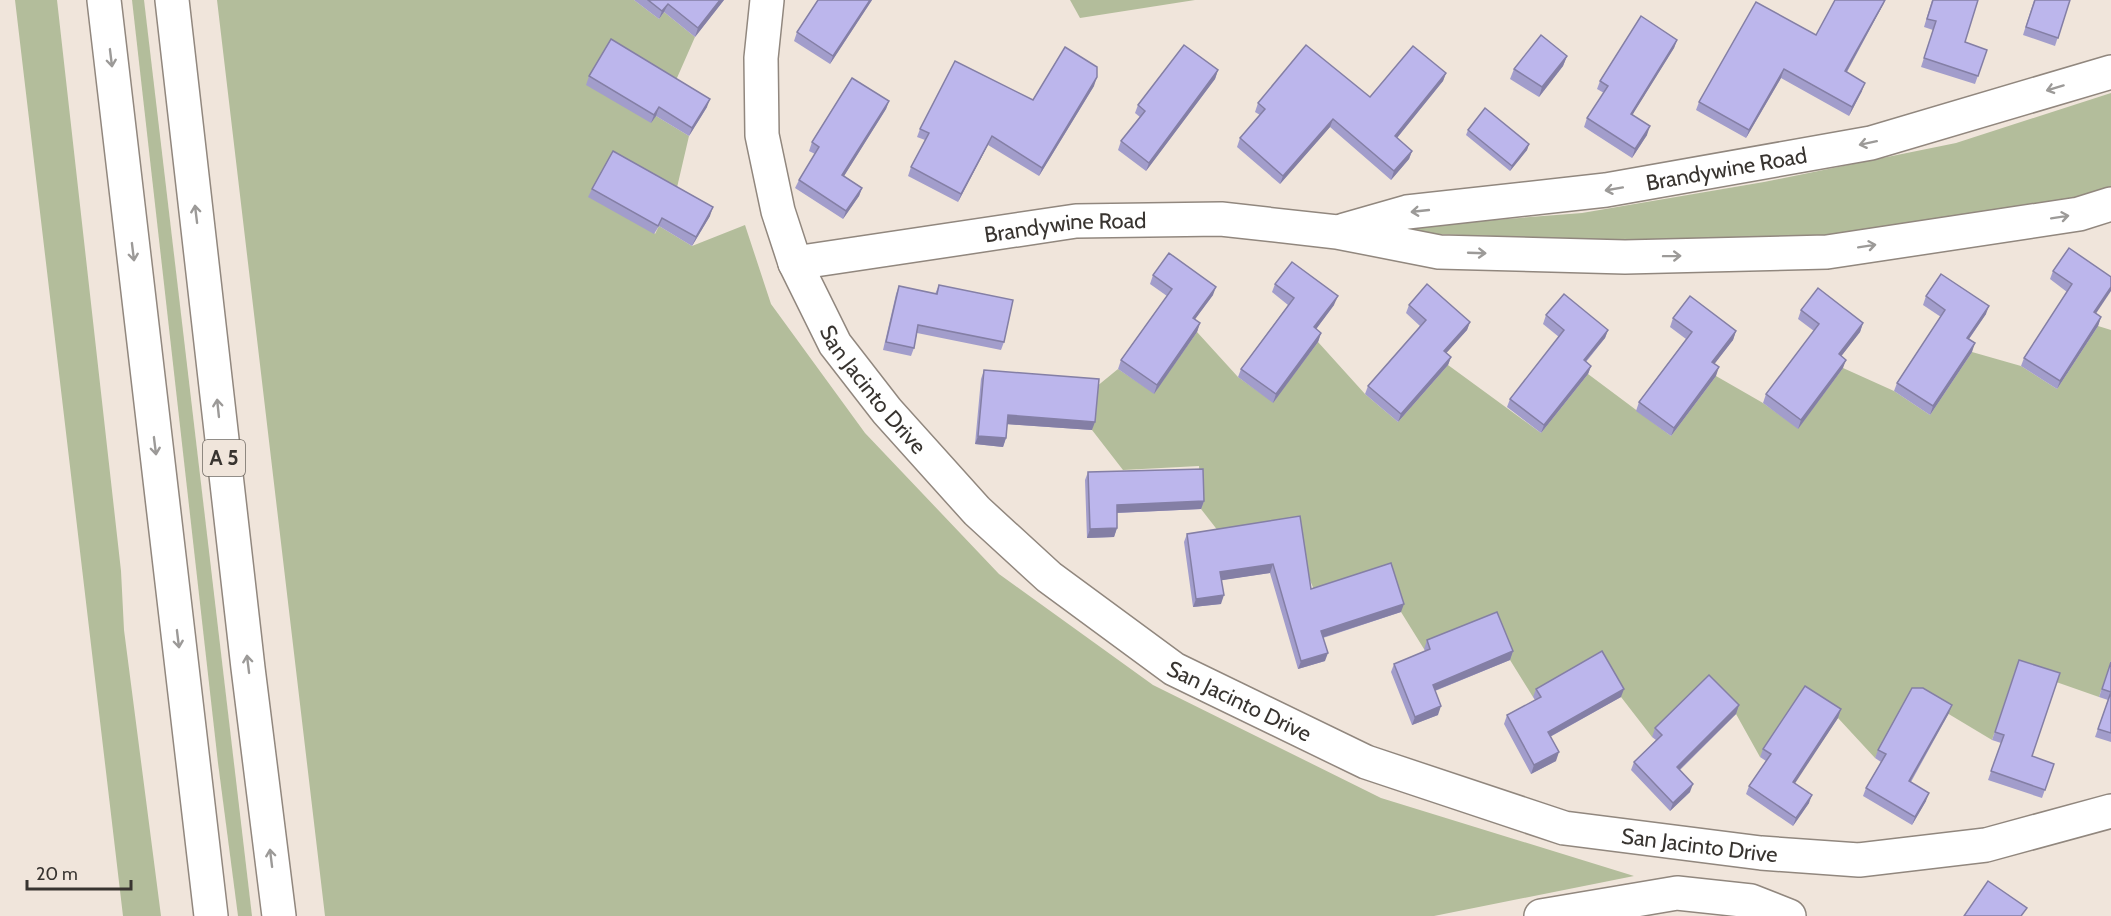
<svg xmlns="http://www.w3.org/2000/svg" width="2111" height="916" font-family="Cabin,sans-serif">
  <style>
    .green { fill: #b3bd9b }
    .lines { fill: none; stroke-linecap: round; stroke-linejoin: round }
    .minor-casing { stroke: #91877e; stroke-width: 36 }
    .tertiary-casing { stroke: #91877e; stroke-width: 36 }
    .motorway-casing { stroke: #91877e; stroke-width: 36 }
    .minor { stroke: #fff; stroke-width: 33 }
    .tertiary { stroke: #fff; stroke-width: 33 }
    .motorway { stroke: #fff; stroke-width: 33 }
    .wall { fill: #a29dcb }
    .shaded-wall { fill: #847fa5 }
    .building { fill: #bcb6ec; stroke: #847fa5; stroke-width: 1.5 }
    .oneway { stroke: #9c9a98 }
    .labels { text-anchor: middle; stroke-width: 4.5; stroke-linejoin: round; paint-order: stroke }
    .shield { fill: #f0e5db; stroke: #6f6963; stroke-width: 1.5 }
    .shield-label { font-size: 21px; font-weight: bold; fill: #383430 }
    .street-label { font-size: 22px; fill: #383430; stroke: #f0e5db }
  </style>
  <rect width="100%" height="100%" fill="#f0e5db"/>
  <g class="green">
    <polygon points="15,0 57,0 121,571 124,630 161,916 123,916"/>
    <polygon points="132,0 144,0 252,916 238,916 218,763"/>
    <polygon points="217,0 634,0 659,19 664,12 695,37 673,87 656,116 689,136 675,196 610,160 655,234 659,226 692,246 745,225 771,304 865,433 999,574 1153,685 1381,798 1634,876 1434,916 325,916"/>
    <polygon points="1070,0 1195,0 1080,18"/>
    <polygon points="2111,93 2111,189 2069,200 1834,235 1632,241 1408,233 1405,227 1582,213 1764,182 1956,143"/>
    <polygon points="2098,326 2111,330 2111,661 2099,697 2016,668 1992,740 1912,692 1875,758 1838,718 1802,694 1760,757 1736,714 1706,683 1652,737 1621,697 1599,660 1533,697 1510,660 1494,620 1424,649 1401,612 1388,571 1316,594 1304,567 1222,536 1201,509 1199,466 1123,470 1092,430 1096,387 1118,369 1154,393 1197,332 1238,377 1273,402 1318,342 1365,394 1398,422 1448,365 1541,433 1588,374 1671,436 1716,376 1763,403 1798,428 1843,368 1894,391 1930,415 1972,352 2021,366 2057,389"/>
  </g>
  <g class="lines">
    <defs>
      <g id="minor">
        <path id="s1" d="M767,0l-6,58 1,77 16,76 17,52 40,81 52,67 90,100 72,66 125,92 192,93 198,66 197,25 98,7 127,-15 125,-34"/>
        <path id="s2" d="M1344,230l63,-18 199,-22 265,-47 240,-71"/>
        <path id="s3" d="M795,263l281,-42 145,-2 116,13 102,20 186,5 202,-5 252,-38 32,-10"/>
      </g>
      <polyline id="tertiary" points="1541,916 1677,893 1751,901 1789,916"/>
      <g id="motorway">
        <polyline points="104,0 211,916"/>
        <polyline points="172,0 248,668 279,916"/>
      </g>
    </defs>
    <use href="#minor" class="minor-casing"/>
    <use href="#tertiary" class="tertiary-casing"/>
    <use href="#motorway" class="motorway-casing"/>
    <use href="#minor" class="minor"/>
    <use href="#tertiary" class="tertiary"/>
    <use href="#motorway" class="motorway"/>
  </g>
  <g class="wall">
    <polygon points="634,0 724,0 695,37 664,12 659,19"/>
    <polygon points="818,0 872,0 830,64 794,41 797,32"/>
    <polygon points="1932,0 1965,42 1987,50 1975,84 1921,67 1933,30 1924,27"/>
    <polygon points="2034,0 2070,0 2055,46 2023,35"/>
    <polygon points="1884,3 1847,72 1862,91 1849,116 1781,78 1746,138 1696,110 1699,102 1816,35"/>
    <polygon points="1677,40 1674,48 1632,115 1647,135 1632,158 1584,127 1587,118 1604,93 1597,89 1600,81"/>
    <polygon points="1567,56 1563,66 1539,97 1510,79 1514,69"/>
    <polygon points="1218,70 1215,79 1146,171 1118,150 1121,141 1140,117 1135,113 1138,105"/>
    <polygon points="1446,73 1443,81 1397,138 1412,151 1409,159 1391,180 1330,127 1280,184 1237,147 1240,138 1260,115 1255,112 1258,103 1370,97"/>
    <polygon points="589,76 707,107 689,136 656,116 651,123 586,85"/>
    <polygon points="1094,86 1039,176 988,145 958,202 908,176 911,167 925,140 917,137 920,129 1033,100"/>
    <polygon points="889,101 886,109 844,176 862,188 859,196 843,219 795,188 799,180 815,154 809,151 812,142"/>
    <polygon points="1468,130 1529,144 1527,150 1510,171 1466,135"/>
    <polygon points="592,189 710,216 692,246 659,226 654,234 588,197"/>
    <polygon points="2069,248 2096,314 2101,317 2098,326 2057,389 2021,366 2024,358 2067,292 2050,279 2053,271"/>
    <polygon points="1153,275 1213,295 1195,319 1200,323 1197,332 1154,394 1118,369 1121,360 1167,296 1150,284"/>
    <polygon points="1275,284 1334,305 1316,329 1321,333 1318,342 1273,403 1238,377 1241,369 1288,305 1272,292"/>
    <polygon points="939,285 1004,342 1001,350 917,333 914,348 911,356 883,350 896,294 899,286 935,294"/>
    <polygon points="1926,296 1986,314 1969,339 1972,352 1930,415 1894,391 1897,383 1941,317 1923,305"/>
    <polygon points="1409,305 1470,322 1467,330 1446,353 1451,357 1448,365 1398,422 1365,394 1368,386 1420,326 1406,313"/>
    <polygon points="1801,310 1863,323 1860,332 1841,356 1843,368 1798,429 1763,403 1766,394 1814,331 1798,319"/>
    <polygon points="1546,315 1608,330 1605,338 1586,362 1591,366 1588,374 1541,433 1507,407 1510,399 1559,337 1543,324"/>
    <polygon points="1673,318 1736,331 1733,340 1714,364 1716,376 1671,436 1636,411 1639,402 1686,339 1670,327"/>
    <polygon points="984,370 1092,430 1007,424 1006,438 1003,447 975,444 981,379"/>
    <polygon points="1088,472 1204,501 1201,509 1117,513 1117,528 1114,537 1087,538 1085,480"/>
    <polygon points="1300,516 1311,589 1401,612 1323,638 1325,661 1298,669 1270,573 1221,580 1221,604 1193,607 1184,542 1187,534"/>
    <polygon points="1427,640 1513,651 1510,660 1435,691 1438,715 1412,725 1391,672 1394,664 1425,651 1424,649"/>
    <polygon points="2019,660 2032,756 2054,764 2042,798 1988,780 2001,743 1992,740"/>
    <polygon points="2111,661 2111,742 2095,737 2108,700 2099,697"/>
    <polygon points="1536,689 1621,697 1550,737 1556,761 1531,774 1504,724 1507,715 1535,700 1533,697"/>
    <polygon points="1739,705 1736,714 1680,770 1690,792 1670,811 1631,770 1634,762 1656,740 1652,737 1655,728"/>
    <polygon points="1841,709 1838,718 1794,783 1809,803 1793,826 1746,794 1749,786 1766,761 1760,757 1763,749"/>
    <polygon points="1949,713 1911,782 1926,801 1912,825 1863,796 1866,788 1881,762 1875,758 1878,750"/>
  </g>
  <g class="shaded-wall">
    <polygon points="720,0 724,0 695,37 698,28"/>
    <polygon points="870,0 872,0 830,64 833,56"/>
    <polygon points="1885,0 1884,3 1842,80 1845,71"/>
    <polygon points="668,4 664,12 659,19 662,11"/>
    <polygon points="1677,40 1674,48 1628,122 1631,114"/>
    <polygon points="1567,56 1563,66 1539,97 1542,87"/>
    <polygon points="1784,69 1781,78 1746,138 1749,130"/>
    <polygon points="1218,70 1215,79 1146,171 1149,163"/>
    <polygon points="1446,73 1443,81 1392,144 1395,136"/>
    <polygon points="1097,77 1094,86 1039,176 1042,168"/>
    <polygon points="1865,83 1862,91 1849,116 1852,107"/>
    <polygon points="710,99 707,107 689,136 692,128"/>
    <polygon points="889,101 886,109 839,184 842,175"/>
    <polygon points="659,107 656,116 651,123 654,115"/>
    <polygon points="1333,119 1330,127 1280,184 1283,176"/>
    <polygon points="1650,126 1647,135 1632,158 1635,149"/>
    <polygon points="992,136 988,145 958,202 961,194"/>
    <polygon points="1529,144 1527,150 1510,171 1512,166"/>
    <polygon points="1412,151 1409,159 1391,180 1394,171"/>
    <polygon points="862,188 859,196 843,219 846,211"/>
    <polygon points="713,207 710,216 692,246 696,237"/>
    <polygon points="1216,287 1213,295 1190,326 1193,318"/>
    <polygon points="2111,287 2111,291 2091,321 2094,312"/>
    <polygon points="1338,296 1334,305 1311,336 1314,327"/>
    <polygon points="1989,306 1986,314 1964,346 1967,338"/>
    <polygon points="2101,317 2098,326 2057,389 2060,381"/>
    <polygon points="1470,322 1467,330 1441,359 1444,351"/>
    <polygon points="1200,323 1197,332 1154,394 1157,385"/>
    <polygon points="1863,323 1860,332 1836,363 1839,354"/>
    <polygon points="1608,330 1605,338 1580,368 1584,360"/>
    <polygon points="1736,331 1733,340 1709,371 1712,362"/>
    <polygon points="1321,333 1318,342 1273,403 1276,394"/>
    <polygon points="1975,343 1972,352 1930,415 1933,406"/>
    <polygon points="1451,357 1448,365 1398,422 1401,414"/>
    <polygon points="1846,360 1843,368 1798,429 1801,420"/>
    <polygon points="1591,366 1588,374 1541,433 1544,425"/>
    <polygon points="1719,367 1716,376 1671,436 1674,428"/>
    <polygon points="1008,415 1095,422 1092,430 1005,424"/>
    <polygon points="978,436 1006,438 1003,447 975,444"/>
    <polygon points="1204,501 1201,509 1114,513 1117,505"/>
    <polygon points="1117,528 1114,537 1087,538 1090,529"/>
    <polygon points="1273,564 1270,573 1217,581 1220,572"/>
    <polygon points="1224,595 1221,604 1193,607 1196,599"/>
    <polygon points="1404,604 1401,612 1318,639 1321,631"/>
    <polygon points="1513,651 1510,660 1429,693 1433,685"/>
    <polygon points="1328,653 1325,661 1298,669 1301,661"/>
    <polygon points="1624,689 1621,697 1544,740 1548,732"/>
    <polygon points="1739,705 1736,714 1674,775 1677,767"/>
    <polygon points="1952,705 1949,713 1906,789 1909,781"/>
    <polygon points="1441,706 1438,715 1412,725 1415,717"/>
    <polygon points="1841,709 1838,718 1790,791 1793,782"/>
    <polygon points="1559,752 1556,761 1531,774 1534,765"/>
    <polygon points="1693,784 1690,792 1670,811 1673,803"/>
    <polygon points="1929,793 1926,801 1912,825 1915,817"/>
    <polygon points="1812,795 1809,803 1793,826 1796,818"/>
  </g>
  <g class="building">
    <polygon points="648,0 720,0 698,28 668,4 662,11"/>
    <polygon points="818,0 870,0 833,56 797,32"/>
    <polygon points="1835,0 1885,0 1845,71 1865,83 1852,107 1784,69 1749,130 1699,102 1756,2 1816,35"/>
    <polygon points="1933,0 1978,0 1965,42 1987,50 1978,76 1924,58 1936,21 1927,19"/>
    <polygon points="2035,0 2070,0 2058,38 2026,27"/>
    <polygon points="1641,16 1677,40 1631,114 1650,126 1635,149 1587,118 1608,86 1600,81"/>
    <polygon points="1541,35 1567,56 1542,87 1514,69"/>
    <polygon points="611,39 710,99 692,128 659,107 654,115 589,76"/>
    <polygon points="1184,45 1218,70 1149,163 1121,141 1145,111 1138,105"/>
    <polygon points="1306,45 1370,97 1413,46 1446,73 1395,136 1412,151 1394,171 1333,119 1283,176 1240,138 1265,109 1258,103"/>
    <polygon points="1065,47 1097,67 1097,77 1042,168 992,136 961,194 911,167 929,133 920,129 955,61 1033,100"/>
    <polygon points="852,78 889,101 842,175 862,188 846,211 799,180 819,147 812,142"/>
    <polygon points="1485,108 1529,144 1512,166 1468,130"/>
    <polygon points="613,151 713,207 696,237 662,218 658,226 592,189"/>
    <polygon points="2069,248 2111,277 2111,287 2094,312 2101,317 2060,381 2024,358 2072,284 2053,271"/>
    <polygon points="1169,253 1216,287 1193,318 1200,323 1157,385 1121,360 1172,289 1153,275"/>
    <polygon points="1292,262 1338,296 1314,327 1321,333 1276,394 1241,369 1294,298 1275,284"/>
    <polygon points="1941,274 1989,306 1967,338 1975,343 1933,406 1897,383 1945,310 1926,296"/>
    <polygon points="1427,284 1470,322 1444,351 1451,357 1401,414 1368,386 1426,320 1409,305"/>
    <polygon points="939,285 1013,300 1004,342 918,325 914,348 886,342 899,286 937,294"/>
    <polygon points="1818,288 1863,323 1839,354 1846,360 1801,420 1766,394 1819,324 1801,310"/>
    <polygon points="1564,294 1608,330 1584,360 1591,366 1544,425 1510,399 1564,330 1546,315"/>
    <polygon points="1690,296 1736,331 1712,362 1719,367 1674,428 1639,402 1692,332 1673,318"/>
    <polygon points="984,370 1099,379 1095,422 1008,415 1006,438 978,436"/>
    <polygon points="1203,469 1204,501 1117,505 1117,528 1090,529 1088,472"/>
    <polygon points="1300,516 1311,589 1391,563 1404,604 1321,631 1328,653 1301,661 1273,564 1220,572 1224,595 1196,599 1187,534"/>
    <polygon points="1497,612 1513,651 1433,685 1441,706 1415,717 1394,664 1430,649 1427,640"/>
    <polygon points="1602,651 1624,689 1548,732 1559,752 1534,765 1507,715 1541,697 1536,689"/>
    <polygon points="2019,660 2060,673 2032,756 2054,764 2045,790 1991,771 2004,735 1995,732"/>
    <polygon points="2111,662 2111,733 2098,729 2111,692 2102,689"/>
    <polygon points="1709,675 1739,705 1677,767 1693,784 1673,803 1634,762 1662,735 1655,728"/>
    <polygon points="1805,686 1841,709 1793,782 1812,795 1796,818 1749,786 1771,754 1763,749"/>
    <polygon points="1912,688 1923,688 1952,705 1909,781 1929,793 1915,817 1866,788 1886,754 1878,750"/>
    <polygon points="1988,881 2027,908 2021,916 1964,916"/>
  </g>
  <defs><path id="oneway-shaft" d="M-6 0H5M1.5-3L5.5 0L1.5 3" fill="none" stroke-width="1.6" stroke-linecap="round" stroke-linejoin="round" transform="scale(1.5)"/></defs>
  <g class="oneway">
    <use href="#oneway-shaft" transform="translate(111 58) rotate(83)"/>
    <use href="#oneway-shaft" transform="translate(2055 88) rotate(163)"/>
    <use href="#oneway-shaft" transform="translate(1868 143) rotate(168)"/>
    <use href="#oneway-shaft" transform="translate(1614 189) rotate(170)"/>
    <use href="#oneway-shaft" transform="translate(1420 211) rotate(174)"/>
    <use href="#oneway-shaft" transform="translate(196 214) rotate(-97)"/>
    <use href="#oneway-shaft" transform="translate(2060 217) rotate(-9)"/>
    <use href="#oneway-shaft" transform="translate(1867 246) rotate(-9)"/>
    <use href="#oneway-shaft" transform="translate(133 252) rotate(83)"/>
    <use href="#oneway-shaft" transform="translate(1477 253) rotate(2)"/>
    <use href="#oneway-shaft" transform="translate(1672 256) rotate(-1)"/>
    <use href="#oneway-shaft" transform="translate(218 408) rotate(-96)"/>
    <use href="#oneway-shaft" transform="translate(155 446) rotate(83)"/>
    <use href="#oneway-shaft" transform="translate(178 639) rotate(83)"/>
    <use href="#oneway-shaft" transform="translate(248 664) rotate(-97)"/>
    <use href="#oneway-shaft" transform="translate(271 858) rotate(-97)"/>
  </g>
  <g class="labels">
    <rect class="shield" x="203" y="440" width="42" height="36" rx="4.5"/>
    <g class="shield-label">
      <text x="224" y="465">A 5</text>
    </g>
    <g class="street-label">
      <text dy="8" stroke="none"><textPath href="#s2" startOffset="388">Brandywine Road</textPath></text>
      <text dy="8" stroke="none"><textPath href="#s3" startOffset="273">Brandywine Road</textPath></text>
      <text dy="8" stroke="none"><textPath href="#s1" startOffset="417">San Jacinto Drive</textPath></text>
      <text dy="8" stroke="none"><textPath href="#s1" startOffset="903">San Jacinto Drive</textPath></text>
      <text dy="8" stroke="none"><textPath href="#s1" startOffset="1389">San Jacinto Drive</textPath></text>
    </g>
  </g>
  <path d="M27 880v9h104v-9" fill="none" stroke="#383430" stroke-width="3"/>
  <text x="36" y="880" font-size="18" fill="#383430" stroke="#f0e5db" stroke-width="4.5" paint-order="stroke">20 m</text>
</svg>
